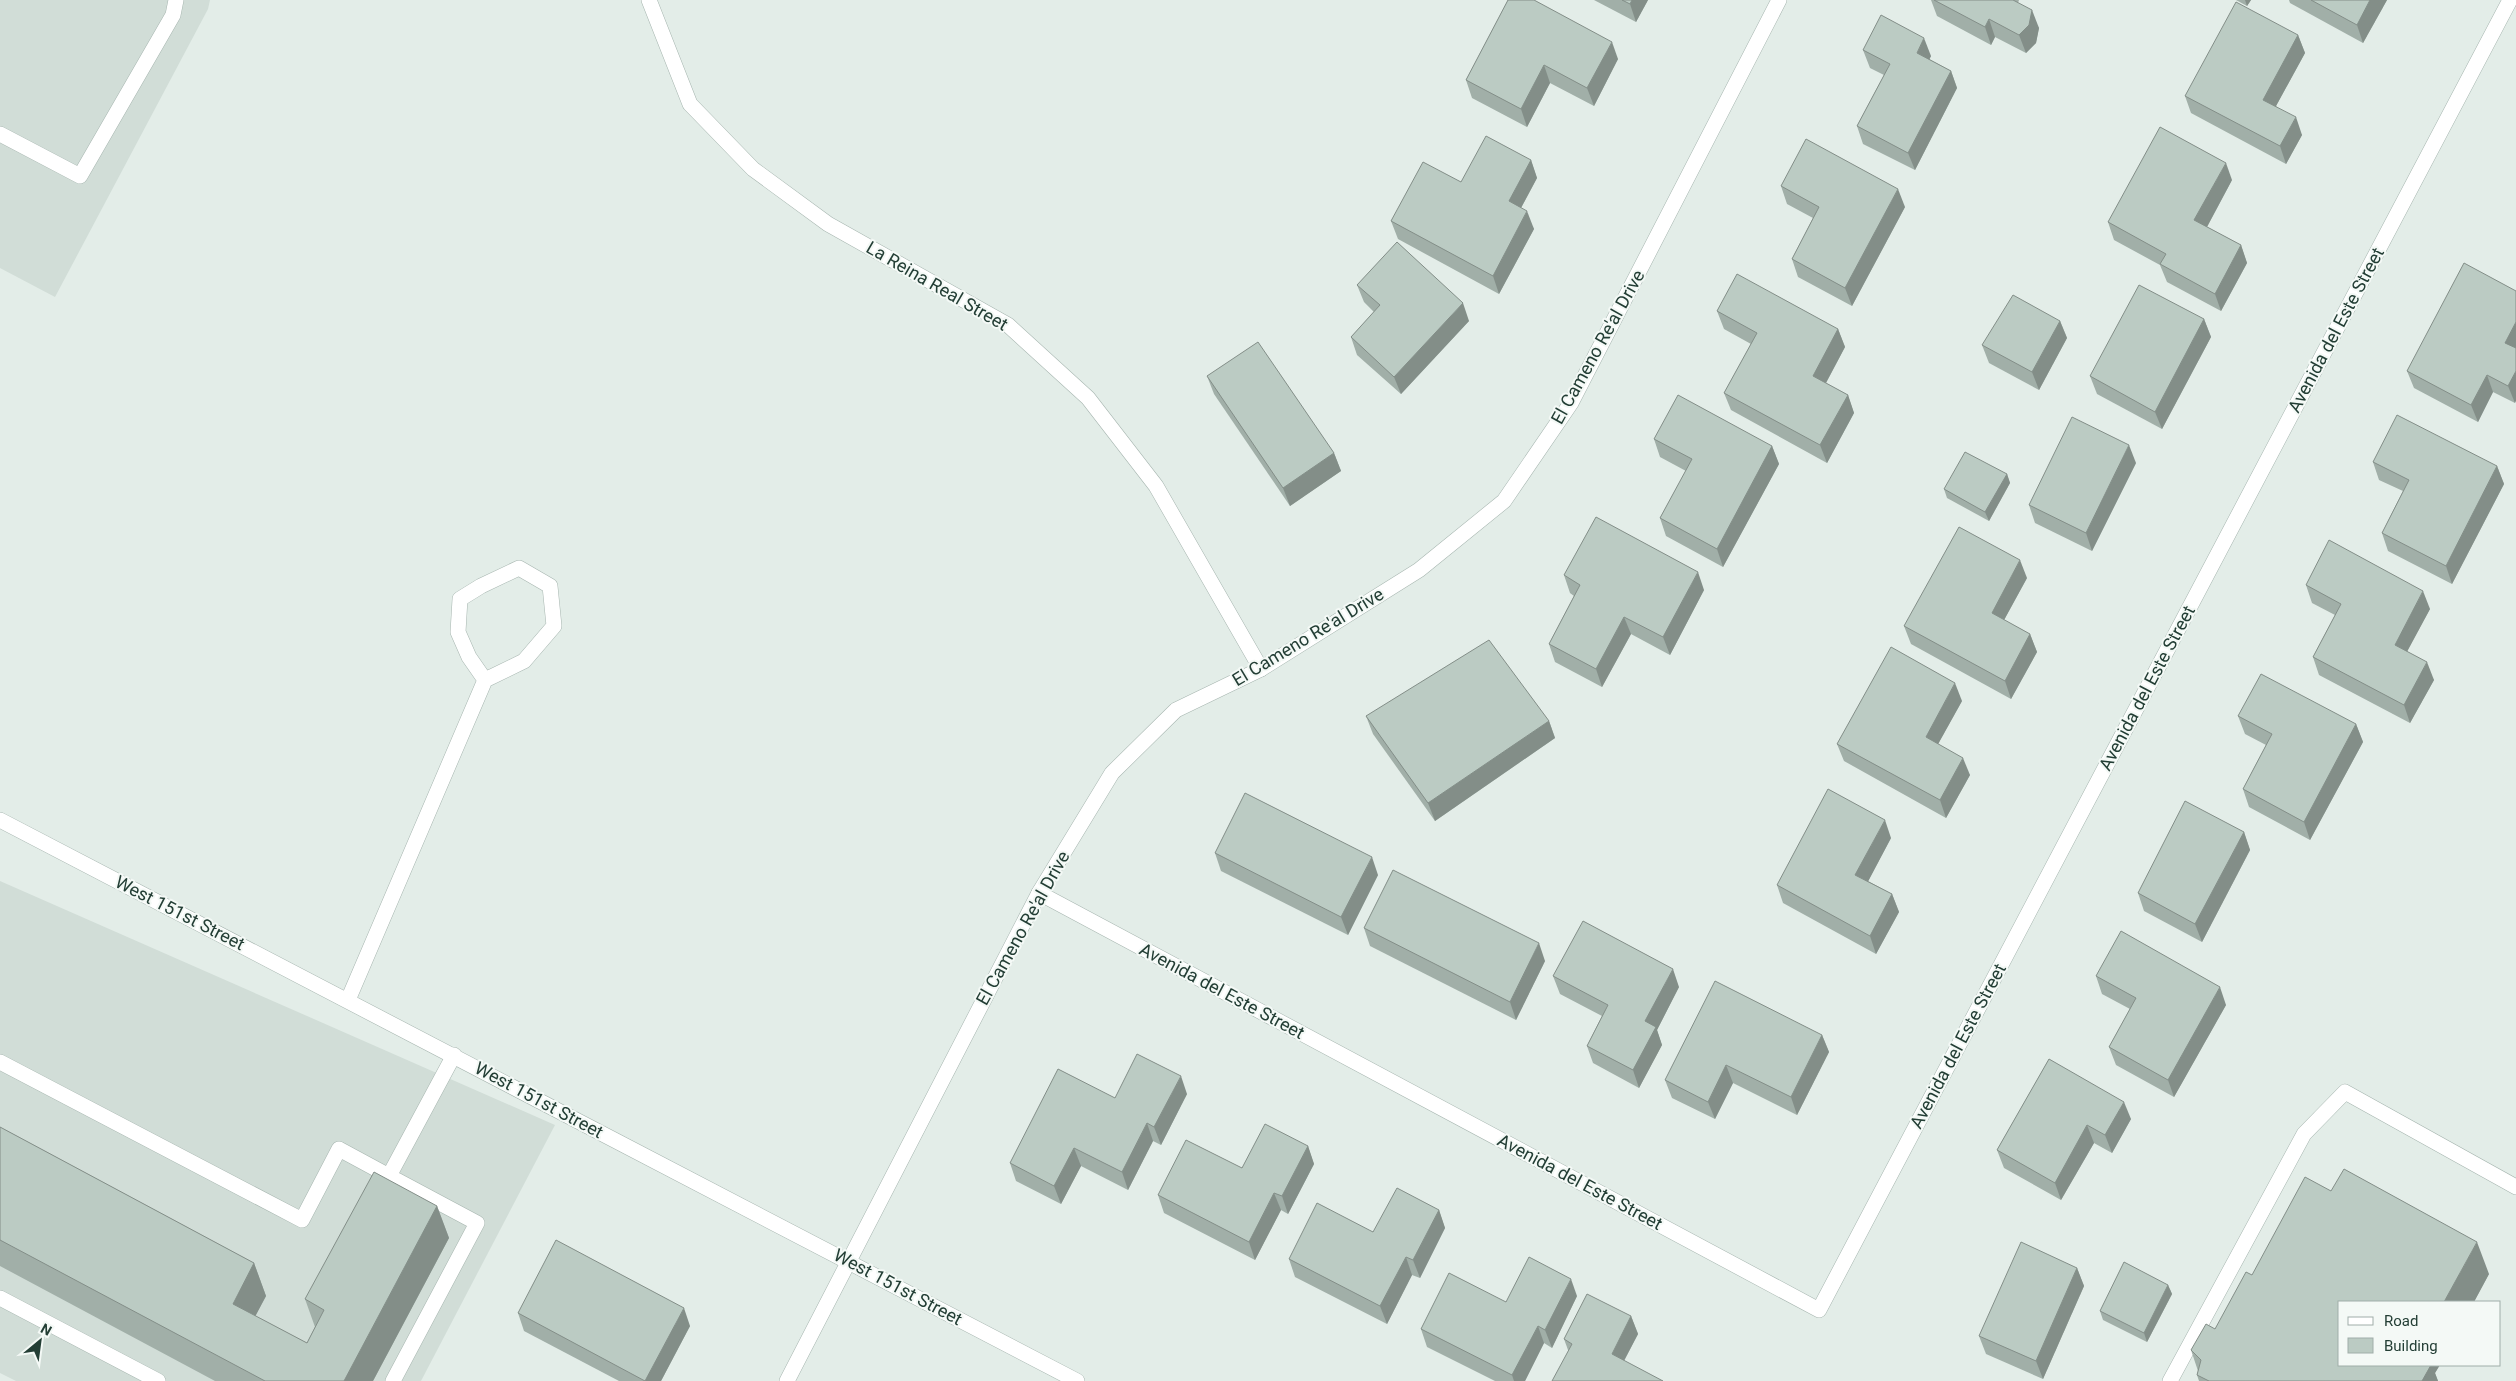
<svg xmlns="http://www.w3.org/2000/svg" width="2516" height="1381" font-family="Roboto,sans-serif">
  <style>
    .built { fill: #d1ddd7 }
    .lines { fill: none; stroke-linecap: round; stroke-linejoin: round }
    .service-casing { stroke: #a6b5af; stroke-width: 16 }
    .minor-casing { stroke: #a6b5af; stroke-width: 16 }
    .tertiary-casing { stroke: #a6b5af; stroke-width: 16 }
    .service { stroke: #fff; stroke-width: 15 }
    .minor { stroke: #fff; stroke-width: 15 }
    .tertiary { stroke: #fff; stroke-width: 15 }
    .wall { fill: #a1afa8 }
    .shaded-wall { fill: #838e88 }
    .building { fill: #bbcbc3; stroke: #838e88 }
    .labels { text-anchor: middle; stroke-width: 4; stroke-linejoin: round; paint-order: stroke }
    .street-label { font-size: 18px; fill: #233e35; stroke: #f4f9f6 }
  </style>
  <rect width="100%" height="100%" fill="#e3ede8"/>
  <g class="built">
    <polygon points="0,0 210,0 208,9 55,297 0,268"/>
    <polygon points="0,881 555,1125 421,1381 16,1381 0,1373"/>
  </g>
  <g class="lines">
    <defs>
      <g id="service">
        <polyline points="0,134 80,176 173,15 176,0"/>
        <polyline points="348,1000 485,680 524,661 554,626 550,586 519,568 481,586 460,599 458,632 469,657 485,680"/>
        <polyline points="0,1062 302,1220 339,1149 389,1176"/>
        <polyline points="0,1298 158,1381"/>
        <polyline points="393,1381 477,1223 389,1176 454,1055"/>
        <polyline points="2170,1381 2304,1134 2345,1092 2516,1187"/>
      </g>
      <g id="minor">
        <polyline points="649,0 690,104 753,169 828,224 1008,325 1088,398 1156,486 1261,669"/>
        <polyline points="1039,893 1819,1310 2510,0"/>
        <polyline points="787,1381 1039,893 1112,773 1176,710 1261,669 1419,570 1504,501 1571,403 1779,0"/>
      </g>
      <polyline id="tertiary" points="0,820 1077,1381"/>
    </defs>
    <use href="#service" class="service-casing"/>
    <use href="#minor" class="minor-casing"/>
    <use href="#tertiary" class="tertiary-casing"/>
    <use href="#service" class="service"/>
    <use href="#minor" class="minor"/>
    <use href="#tertiary" class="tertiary"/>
  </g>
  <g class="wall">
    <polygon points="1508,0 1618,59 1594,106 1550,83 1527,127 1472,98 1466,80"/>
    <polygon points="1594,0 1648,0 1636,22"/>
    <polygon points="1931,0 2019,0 2018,3 2039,28 2036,43 2026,53 1995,37 1991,45 1937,16"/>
    <polygon points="2236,0 2251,0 2247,6"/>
    <polygon points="2289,0 2387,0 2363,43 2290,3"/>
    <polygon points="2298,35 2305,53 2276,106 2302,135 2286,164 2191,113 2185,96"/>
    <polygon points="1863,50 1931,56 1929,59 1951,71 1957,88 1915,170 1863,144 1857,126 1884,75 1870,68"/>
    <polygon points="1531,160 1537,178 1521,208 1534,229 1499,294 1398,239 1391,221 1461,182"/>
    <polygon points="2232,180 2207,227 2241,245 2247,263 2221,311 2167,282 2160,265 2114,240 2108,222"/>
    <polygon points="1781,186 1905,207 1852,306 1798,277 1792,259 1813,218 1787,204"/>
    <polygon points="1357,285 1469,321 1401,394 1357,355 1351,337 1374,312 1364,302"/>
    <polygon points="2516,291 2515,403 2493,392 2478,422 2414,388 2407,371"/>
    <polygon points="1717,311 1838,329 1845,347 1826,383 1848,395 1854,413 1827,463 1731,410 1724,393 1751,344 1724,329"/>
    <polygon points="2204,319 2211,337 2162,429 2097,394 2090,376"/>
    <polygon points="2060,321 2067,338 2039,390 1989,363 1982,345"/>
    <polygon points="1207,376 1334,453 1341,471 1290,506 1214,394"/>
    <polygon points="1654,439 1772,446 1779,464 1723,567 1666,536 1660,518 1686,471 1660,457"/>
    <polygon points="2373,462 2497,466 2504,484 2452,584 2388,551 2382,533 2403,491 2379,480"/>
    <polygon points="2136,463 2092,551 2035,523 2029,505"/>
    <polygon points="2007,474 2010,483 1989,521 1947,498 1944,489"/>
    <polygon points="1564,575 1704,590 1670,655 1631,634 1602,687 1555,662 1549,644 1574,596 1570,593"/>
    <polygon points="2027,578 2004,620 2030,634 2037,652 2011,699 1911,644 1904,626"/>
    <polygon points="2306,585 2430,609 2407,651 2434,680 2410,723 2319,675 2313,657 2335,615 2312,603"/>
    <polygon points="1962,701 1938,744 1970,775 1946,818 1844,761 1837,744"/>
    <polygon points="1366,716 1549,721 1555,738 1435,821 1373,734"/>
    <polygon points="2238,716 2356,724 2363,742 2310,840 2249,807 2243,789 2266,745 2245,734"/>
    <polygon points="2244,832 2250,850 2202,942 2144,911 2138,893"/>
    <polygon points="1891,838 1868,881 1892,894 1899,912 1876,954 1783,903 1777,885"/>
    <polygon points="1215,853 1378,875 1348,935 1221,871"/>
    <polygon points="1364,928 1545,961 1516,1020 1370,946"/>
    <polygon points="1553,976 1679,987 1657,1030 1662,1045 1639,1088 1593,1063 1587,1046 1602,1016 1560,994"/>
    <polygon points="2096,976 2226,1005 2174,1097 2116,1065 2109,1047 2130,1009 2102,994"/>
    <polygon points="1822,1035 1829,1052 1797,1115 1733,1083 1715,1119 1672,1098 1665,1080"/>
    <polygon points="2049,1059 2131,1119 2112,1153 2094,1143 2061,1200 2004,1168 1997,1150"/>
    <polygon points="1187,1094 1161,1145 1153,1141 1128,1190 1081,1166 1061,1204 1016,1181 1010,1163 1115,1098"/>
    <polygon points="0,1127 254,1263 266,1296 255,1316 307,1343 315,1327 305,1299 437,1206 449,1238 373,1381 215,1381 0,1266"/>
    <polygon points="1308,1146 1314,1164 1288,1214 1281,1210 1255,1260 1164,1213 1158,1195"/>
    <polygon points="1439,1210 1445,1228 1420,1278 1412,1275 1387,1324 1295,1277 1289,1259"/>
    <polygon points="2077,1268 2084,1286 2043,1379 1986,1354 1979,1336"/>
    <polygon points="2489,1274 2435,1373 2438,1381 2199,1381 2197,1375 2198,1371 2191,1350 2215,1329 2252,1275"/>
    <polygon points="2168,1285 2172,1294 2147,1342 2103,1320 2100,1311"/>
    <polygon points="1577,1296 1552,1348 1544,1343 1525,1381 1495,1381 1427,1347 1421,1329 1506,1302"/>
    <polygon points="518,1313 690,1326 661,1381 619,1381 524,1331"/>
    <polygon points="1631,1316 1638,1334 1624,1361 1568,1350 1564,1339"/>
  </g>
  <g class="shaded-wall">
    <polygon points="1632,0 1648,0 1636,22 1630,4"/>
    <polygon points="2245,0 2251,0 2247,6"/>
    <polygon points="2370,0 2387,0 2363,43 2357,25"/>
    <polygon points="2032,10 2039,28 2036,43 2026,53 2019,35"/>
    <polygon points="1989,19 1995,37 1991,45 1985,27"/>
    <polygon points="2298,35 2305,53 2270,117 2263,100"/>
    <polygon points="1924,38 1931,56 1924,71 1917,53"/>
    <polygon points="1612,42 1618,59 1594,106 1587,88"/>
    <polygon points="1544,65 1550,83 1527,127 1521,109"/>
    <polygon points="1951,71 1957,88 1915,170 1908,153"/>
    <polygon points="2296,117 2302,135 2286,164 2280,146"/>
    <polygon points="1531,160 1537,178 1515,219 1509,201"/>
    <polygon points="2226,163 2232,180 2201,238 2194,220"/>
    <polygon points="1898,189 1905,207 1852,306 1845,288"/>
    <polygon points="1527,211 1534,229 1499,294 1493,276"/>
    <polygon points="2241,245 2247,263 2221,311 2215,294"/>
    <polygon points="1463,303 1469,321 1401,394 1394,377"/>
    <polygon points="2204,319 2211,337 2162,429 2155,412"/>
    <polygon points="2060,321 2067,338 2039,390 2032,372"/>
    <polygon points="2516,322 2516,352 2505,343"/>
    <polygon points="1838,329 1845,347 1820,394 1813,376"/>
    <polygon points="2516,371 2516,401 2515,403 2508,386"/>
    <polygon points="2487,375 2493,392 2478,422 2471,405"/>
    <polygon points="1848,395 1854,413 1827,463 1820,445"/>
    <polygon points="2129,445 2136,463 2092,551 2086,533"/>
    <polygon points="1772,446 1779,464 1723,567 1717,549"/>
    <polygon points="1334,453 1341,471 1290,506 1283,488"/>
    <polygon points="2497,466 2504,484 2452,584 2446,566"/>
    <polygon points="2007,474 2010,483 1989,521 1985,512"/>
    <polygon points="2020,560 2027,578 1998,631 1992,613"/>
    <polygon points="1698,572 1704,590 1670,655 1663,637"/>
    <polygon points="2423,591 2430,609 2401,663 2395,645"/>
    <polygon points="1624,617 1631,634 1602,687 1596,669"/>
    <polygon points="2030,634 2037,652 2011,699 2005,681"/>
    <polygon points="2427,662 2434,680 2410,723 2404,705"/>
    <polygon points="1955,683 1962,701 1932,755 1926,737"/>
    <polygon points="1549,721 1555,738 1435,821 1428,803"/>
    <polygon points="2356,724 2363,742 2310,840 2304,822"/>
    <polygon points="1963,758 1970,775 1946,818 1940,800"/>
    <polygon points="1885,820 1891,838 1862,893 1855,875"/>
    <polygon points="2244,832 2250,850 2202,942 2195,924"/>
    <polygon points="1372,857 1378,875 1348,935 1341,917"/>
    <polygon points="1892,894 1899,912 1876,954 1870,936"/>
    <polygon points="1539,943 1545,961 1516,1020 1510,1002"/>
    <polygon points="1673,969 1679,987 1657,1030 1662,1045 1639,1088 1633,1070 1645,1021"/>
    <polygon points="2220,987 2226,1005 2174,1097 2168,1080"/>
    <polygon points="1822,1035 1829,1052 1797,1115 1791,1097"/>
    <polygon points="1726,1065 1733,1083 1715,1119 1708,1102"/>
    <polygon points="1181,1076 1187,1094 1161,1145 1154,1127"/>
    <polygon points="2124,1102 2131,1119 2112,1153 2105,1135"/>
    <polygon points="1147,1123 1153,1141 1128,1190 1122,1172"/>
    <polygon points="2087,1125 2094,1143 2061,1200 2055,1183"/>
    <polygon points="1308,1146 1314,1164 1288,1214 1282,1196"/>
    <polygon points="1074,1148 1081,1166 1061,1204 1054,1186"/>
    <polygon points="1274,1193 1281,1210 1255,1260 1249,1242"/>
    <polygon points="437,1206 449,1238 373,1381 344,1381"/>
    <polygon points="1439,1210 1445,1228 1420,1278 1413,1260"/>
    <polygon points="2477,1242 2489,1274 2474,1302 2444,1302"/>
    <polygon points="1406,1257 1412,1275 1387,1324 1380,1306"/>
    <polygon points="254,1263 266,1296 245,1336 233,1304"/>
    <polygon points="2077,1268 2084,1286 2043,1379 2036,1361"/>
    <polygon points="1571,1279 1577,1296 1552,1348 1545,1330"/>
    <polygon points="2168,1285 2172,1294 2147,1342 2144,1333"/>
    <polygon points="684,1308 690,1326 661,1381 645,1381"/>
    <polygon points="1631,1316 1638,1334 1618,1372 1612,1354"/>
    <polygon points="1538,1326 1544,1343 1525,1381 1514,1381 1512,1375"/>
    <polygon points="2419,1365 2440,1365 2435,1373 2438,1381 2422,1381"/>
  </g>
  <g class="building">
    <polygon points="1508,0 1534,0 1612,42 1587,88 1544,65 1521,109 1466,80"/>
    <polygon points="1622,0 1632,0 1630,4"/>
    <polygon points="1934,0 2013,0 2032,10 2029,25 2019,35 1989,19 1985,27"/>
    <polygon points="2311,0 2370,0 2357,25"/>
    <polygon points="2236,2 2298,35 2263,100 2296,117 2280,146 2185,96"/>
    <polygon points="1881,15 1924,38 1917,53 1951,71 1908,153 1857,126 1890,64 1863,50"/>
    <polygon points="2160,127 2226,163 2194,220 2241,245 2215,294 2160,264 2166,254 2108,222"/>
    <polygon points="1486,136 1531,160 1509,201 1527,211 1493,276 1391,221 1423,162 1461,182"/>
    <polygon points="1806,139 1898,189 1845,288 1792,259 1819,207 1781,186"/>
    <polygon points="1397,242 1463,303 1394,377 1351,337 1380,305 1357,285"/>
    <polygon points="2464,263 2516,291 2516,322 2505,343 2516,348 2516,371 2508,386 2487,375 2471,405 2407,371"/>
    <polygon points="1737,274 1838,329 1813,376 1848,395 1820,445 1724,393 1757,333 1717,311"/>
    <polygon points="2139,285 2204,319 2155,412 2090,376"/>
    <polygon points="2013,295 2060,321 2032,372 1982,345"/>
    <polygon points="1258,342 1334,453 1283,488 1207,376"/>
    <polygon points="1678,395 1772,446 1717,549 1660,518 1692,459 1654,439"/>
    <polygon points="2397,415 2497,466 2446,566 2382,533 2409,480 2373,462"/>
    <polygon points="2072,417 2129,445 2086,533 2029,505"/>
    <polygon points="1965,452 2007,474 1985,512 1944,489"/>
    <polygon points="1596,517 1698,572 1663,637 1624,617 1596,669 1549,644 1580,585 1564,575"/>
    <polygon points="1959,527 2020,560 1992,613 2030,634 2005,681 1904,626"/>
    <polygon points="2329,540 2423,591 2395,645 2427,662 2404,705 2313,657 2341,604 2306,585"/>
    <polygon points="1489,640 1549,721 1428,803 1366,716"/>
    <polygon points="1891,647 1955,683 1926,737 1963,758 1940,800 1837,744"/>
    <polygon points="2261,674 2356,724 2304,822 2243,789 2272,734 2238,716"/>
    <polygon points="1828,789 1885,820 1855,875 1892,894 1870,936 1777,885"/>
    <polygon points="1245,793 1372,857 1341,917 1215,853"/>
    <polygon points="2185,801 2244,832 2195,924 2138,893"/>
    <polygon points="1393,870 1539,943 1510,1002 1364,928"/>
    <polygon points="1583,921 1673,969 1645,1021 1656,1027 1633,1070 1587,1046 1608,1005 1553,976"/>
    <polygon points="2121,931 2220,987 2168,1080 2109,1047 2136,998 2096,976"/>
    <polygon points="1715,981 1822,1035 1791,1097 1726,1065 1708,1102 1665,1080"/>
    <polygon points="1137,1054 1181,1076 1154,1127 1147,1123 1122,1172 1074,1148 1054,1186 1010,1163 1058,1069 1115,1098"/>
    <polygon points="2049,1059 2124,1102 2105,1135 2087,1125 2055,1183 1997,1150"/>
    <polygon points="1265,1124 1308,1146 1282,1196 1274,1193 1249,1242 1158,1195 1186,1140 1242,1168"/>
    <polygon points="0,1127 254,1263 233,1304 307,1343 324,1310 305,1299 374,1172 437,1206 344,1381 265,1381 0,1240"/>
    <polygon points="2344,1169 2477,1242 2444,1302 2340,1302 2340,1365 2431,1365 2422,1381 2209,1381 2197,1375 2201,1360 2191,1350 2206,1324 2215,1329 2246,1272 2252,1275 2305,1177 2331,1191"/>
    <polygon points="1397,1188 1439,1210 1413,1260 1406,1257 1380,1306 1289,1259 1317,1203 1373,1232"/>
    <polygon points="556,1240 684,1308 645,1381 518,1313"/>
    <polygon points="2021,1242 2077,1268 2036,1361 1979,1336"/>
    <polygon points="1529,1257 1571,1279 1545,1330 1538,1326 1512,1375 1421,1329 1449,1273 1506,1302"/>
    <polygon points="2124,1262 2168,1285 2144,1333 2100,1311"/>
    <polygon points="1587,1294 1631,1316 1612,1354 1663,1381 1552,1381 1572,1344 1564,1339"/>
  </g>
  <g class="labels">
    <g class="street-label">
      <text transform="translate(937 286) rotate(30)" y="6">La Reina Real Street</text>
      <text transform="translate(2336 330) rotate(-62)" y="6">Avenida del Este Street</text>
      <text transform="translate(1598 347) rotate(-61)" y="6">El Cameno Re'al Drive</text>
      <text transform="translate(1308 637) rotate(-31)" y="6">El Cameno Re'al Drive</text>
      <text transform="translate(2147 688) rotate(-62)" y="6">Avenida del Este Street</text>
      <text transform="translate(180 913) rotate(27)" y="6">West 151st Street</text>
      <text transform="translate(1023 928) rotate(-61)" y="6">El Cameno Re'al Drive</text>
      <text transform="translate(1222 991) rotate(28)" y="6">Avenida del Este Street</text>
      <text transform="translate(1958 1046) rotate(-62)" y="6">Avenida del Este Street</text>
      <text transform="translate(539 1100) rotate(28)" y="6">West 151st Street</text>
      <text transform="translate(1580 1182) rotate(28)" y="6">Avenida del Este Street</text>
      <text transform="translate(898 1287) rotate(28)" y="6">West 151st Street</text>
    </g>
  </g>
  <rect x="2338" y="1301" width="162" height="65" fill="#f4f9f6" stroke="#a0aea9"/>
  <rect x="2348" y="1317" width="25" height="8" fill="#ffffff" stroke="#a0aea9"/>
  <text x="2384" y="1326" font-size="15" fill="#233e35">Road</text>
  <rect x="2348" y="1338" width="25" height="15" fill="#bbcbc3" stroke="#a0aea9"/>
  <text x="2384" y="1351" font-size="15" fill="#233e35">Building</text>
  <g transform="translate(40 1341) rotate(29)" stroke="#f4f9f6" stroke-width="4" paint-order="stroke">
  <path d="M0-4L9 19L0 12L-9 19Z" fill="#233e35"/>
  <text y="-8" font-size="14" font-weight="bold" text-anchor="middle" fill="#233e35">N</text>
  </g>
</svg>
